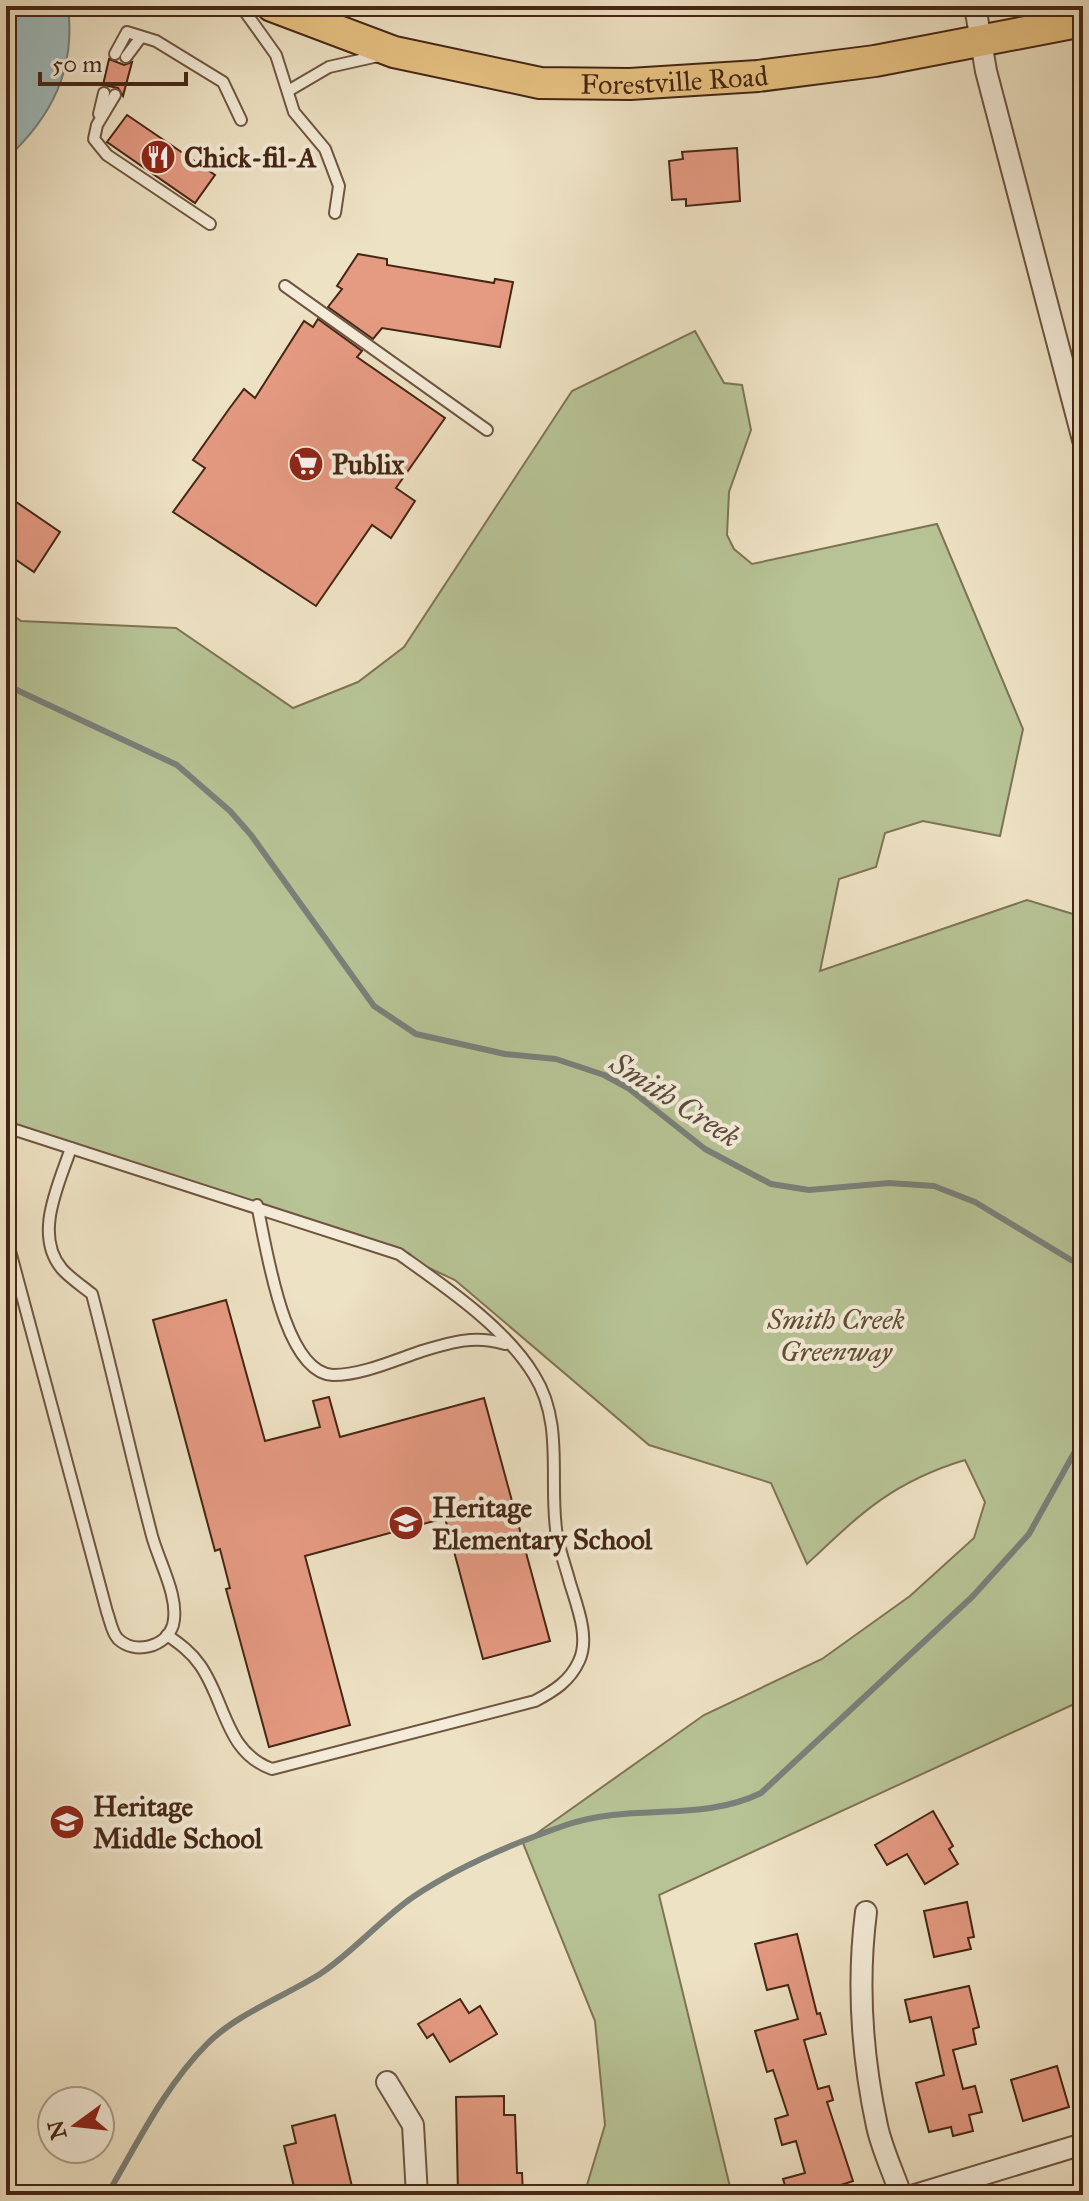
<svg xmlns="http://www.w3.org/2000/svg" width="1089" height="2201" font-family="'IM FELL Great Primer',serif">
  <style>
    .green { fill: #b7c395; stroke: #7e7454; stroke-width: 2 }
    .water { fill: #9ebcbd; stroke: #7a8079; stroke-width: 2 }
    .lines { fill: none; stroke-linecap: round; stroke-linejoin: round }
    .stream { stroke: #7a8079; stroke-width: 6 }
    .building { fill: #e59a82; stroke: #452614; stroke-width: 2 }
    .service-casing { stroke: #6f5540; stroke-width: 14 }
    .minor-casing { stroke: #6f5540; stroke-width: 24 }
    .primary-casing { stroke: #452614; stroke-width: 34 }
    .service { stroke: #f4ecd9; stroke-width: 10 }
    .minor { stroke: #f4ecd9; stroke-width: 20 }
    .primary { stroke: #e7c182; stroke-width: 30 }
    .labels { text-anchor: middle; stroke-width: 8; stroke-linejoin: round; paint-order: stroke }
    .street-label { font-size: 28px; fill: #452614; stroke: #f4ecd9 }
    .poi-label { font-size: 28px; font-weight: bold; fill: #452614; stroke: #f4ecd9; text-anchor: start }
    .park-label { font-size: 28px; font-style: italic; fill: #624d34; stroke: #f4ecd9 }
    .water-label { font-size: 30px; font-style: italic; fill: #5b4c3e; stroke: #f4ecd9 }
  </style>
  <rect width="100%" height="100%" fill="#eee2c4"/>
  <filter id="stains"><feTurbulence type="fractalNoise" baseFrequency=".0025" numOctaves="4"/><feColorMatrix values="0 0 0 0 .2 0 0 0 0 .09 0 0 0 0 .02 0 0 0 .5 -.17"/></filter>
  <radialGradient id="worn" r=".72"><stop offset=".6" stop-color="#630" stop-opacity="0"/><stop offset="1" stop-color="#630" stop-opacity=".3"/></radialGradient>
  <path class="green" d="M695,331l29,52 18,2 9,45 -22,62 -2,43 7,14 18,15 185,-40 86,205 -23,107 -77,-15 -38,12 -9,34 -37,12 -19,92 207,-71 56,17v783l-424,195 73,300h-152l7,-10 18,-60 -10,-104 -72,-178 181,-128 118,-56 88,-63 64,-58 11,-36 -20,-42c-73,22 -105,54 -158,104l-36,-81 -122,-38 -194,-165 -56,-26 -393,-127v-517l15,11 155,7 117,80 65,-26 46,-35 168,-256z"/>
  <path class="water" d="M6,6h62c8,63 -16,111 -62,153z"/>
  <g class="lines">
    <g class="stream">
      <polyline points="6,685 177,765 230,811 251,835 374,1006 416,1034 505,1054 556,1059 604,1075 628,1088 705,1149 771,1184 809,1190 889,1183 934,1186 975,1202 1071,1260 1083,1263"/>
      <path d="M107,2195c30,-51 58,-109 100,-151 28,-29 78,-48 113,-70 33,-22 60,-54 93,-77 46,-31 101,-54 153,-72 67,-23 134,-2 195,-32l211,-196 57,-63 54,-97"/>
    </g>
  </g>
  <g class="building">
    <polygon points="109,59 124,65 132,62 123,96 118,88 103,85"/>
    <polygon points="127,115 215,175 195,203 107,142"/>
    <polygon points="737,148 740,201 686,206 686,199 672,200 669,161 683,159 682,152"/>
    <polygon points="358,254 387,259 387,265 494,283 495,279 513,282 500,347 382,328 373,339 328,307 342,289 337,286"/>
    <polygon points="318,319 362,351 357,357 445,418 396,488 415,501 391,538 372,525 316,606 173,512 205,468 193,460 229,409 244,389 255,398 304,321 313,327"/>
    <polygon points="6,495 60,532 34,572 6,553"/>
    <polygon points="226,1300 265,1441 320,1427 313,1401 329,1397 340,1437 484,1398 550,1641 483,1659 445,1518 305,1556 350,1725 269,1747 226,1589 230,1588 220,1549 215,1551 153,1320"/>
    <polygon points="933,1811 953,1846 949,1849 958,1864 925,1884 907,1854 887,1865 875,1845"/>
    <polygon points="967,1902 974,1937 968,1938 971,1949 934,1957 924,1911"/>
    <polygon points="797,1934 817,2014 820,2013 826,2034 804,2040 818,2089 829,2086 833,2100 827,2102 853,2181 832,2188 834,2195 788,2195 783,2179 805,2173 796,2141 782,2145 775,2119 788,2115 773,2070 767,2072 755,2031 798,2019 788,1985 767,1990 755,1944"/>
    <polygon points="969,1986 979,2027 973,2029 976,2044 953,2050 963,2089 975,2086 982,2112 969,2115 973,2131 953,2136 951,2127 929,2132 916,2083 944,2075 931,2017 910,2022 905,2000"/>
    <polygon points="460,1999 469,2013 480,2006 497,2034 450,2062 433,2034 427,2038 418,2024"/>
    <polygon points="1057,2066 1069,2107 1023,2121 1011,2080"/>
    <polygon points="504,2096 504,2115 515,2115 517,2173 522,2173 523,2195 458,2195 456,2097"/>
    <polygon points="335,2115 354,2195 296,2195 284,2146 296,2143 292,2126"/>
  </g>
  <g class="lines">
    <defs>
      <g id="service">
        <polyline points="241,6 276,55 294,112 325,149 339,186 335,213"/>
        <polyline points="115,54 127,32 156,41 223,82 241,120"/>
        <polyline points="126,57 141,37"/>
        <polyline points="288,91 329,67 378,56"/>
        <polyline points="115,95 97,125 94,139 107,155 210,224"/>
        <polyline points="99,114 104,93"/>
        <polyline points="285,286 487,430"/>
        <path d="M6,1127l393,127c45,32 106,73 135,121 31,49 14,108 23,161 3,16 9,32 13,47 7,23 20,55 9,78 -9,20 -25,30 -44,40l-263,68c-47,-17 -46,-67 -72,-104 -9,-13 -20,-21 -33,-30"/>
        <path d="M257,1205c9,39 26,168 76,170 29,0 62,-15 89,-24 30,-9 52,-16 83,-7"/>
        <path d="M6,1236l101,376c3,8 5,21 11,27 17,16 48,8 55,-14 7,-27 -14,-63 -21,-89 -21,-80 -39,-162 -60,-242 -10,-8 -22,-16 -30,-25 -29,-34 -3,-85 9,-121"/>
      </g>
      <g id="minor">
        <polyline points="975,6 986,71 1083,440"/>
        <path d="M866,1912c-9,71 -4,144 11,214 5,23 16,46 24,69"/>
        <polyline points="387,2082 413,2125 417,2195"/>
        <polyline points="915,2195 1083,2144"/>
      </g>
      <g id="primary">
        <path id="s1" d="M272,6l122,46 146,31 90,1 128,-8 117,-15 208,-40"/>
      </g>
    </defs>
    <use href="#service" class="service-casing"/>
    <use href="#minor" class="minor-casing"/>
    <use href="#primary" class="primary-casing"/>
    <use href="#service" class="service"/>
    <use href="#minor" class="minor"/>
    <use href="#primary" class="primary"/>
  </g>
  <defs>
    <symbol id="restaurant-disc" viewBox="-11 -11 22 22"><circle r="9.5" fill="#8f2418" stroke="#f4ecd9"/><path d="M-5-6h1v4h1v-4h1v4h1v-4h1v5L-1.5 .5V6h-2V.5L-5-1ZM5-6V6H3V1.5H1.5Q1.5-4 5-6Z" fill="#fff"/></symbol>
    <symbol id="supermarket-disc" viewBox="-11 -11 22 22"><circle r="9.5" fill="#8f2418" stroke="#f4ecd9"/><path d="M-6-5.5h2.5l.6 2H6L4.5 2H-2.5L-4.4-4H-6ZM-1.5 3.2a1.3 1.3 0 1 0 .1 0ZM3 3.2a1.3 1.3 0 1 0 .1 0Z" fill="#fff"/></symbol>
    <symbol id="school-disc" viewBox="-11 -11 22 22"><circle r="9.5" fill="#8f2418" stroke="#f4ecd9"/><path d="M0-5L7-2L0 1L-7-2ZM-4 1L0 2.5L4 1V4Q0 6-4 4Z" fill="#fff"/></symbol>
  </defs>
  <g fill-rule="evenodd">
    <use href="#restaurant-disc" x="138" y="137" width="40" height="40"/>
    <use href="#supermarket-disc" x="286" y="444" width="40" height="40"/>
    <use href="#school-disc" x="386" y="1503" width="40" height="40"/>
    <use href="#school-disc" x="47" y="1802" width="40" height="40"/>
  </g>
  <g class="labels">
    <g class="street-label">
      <text dy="10" stroke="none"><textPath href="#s1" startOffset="414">Forestville Road</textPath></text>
    </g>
    <g class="poi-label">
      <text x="184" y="167">Chick-fil-A</text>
      <text x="332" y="474">Publix</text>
      <text x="432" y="1517">Heritage<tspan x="432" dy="32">Elementary School</tspan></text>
      <text x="93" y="1816">Heritage<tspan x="93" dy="32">Middle School</tspan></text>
    </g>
    <g class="park-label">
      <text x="836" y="1329">Smith Creek<tspan x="836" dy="32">Greenway</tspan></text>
    </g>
    <g class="water-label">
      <text transform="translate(675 1100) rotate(33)" y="10">Smith Creek</text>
    </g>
  </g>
  <rect width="1089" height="2201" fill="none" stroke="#eee2c4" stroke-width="32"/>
  <rect x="8" y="8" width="1073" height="2185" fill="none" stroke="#452614" stroke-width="4"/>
  <rect x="16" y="16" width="1057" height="2169" fill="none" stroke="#452614" stroke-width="2"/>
  <g transform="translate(76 2125) rotate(255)"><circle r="38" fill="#f4ecd9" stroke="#ae9d8a" stroke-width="2"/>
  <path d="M0-6L14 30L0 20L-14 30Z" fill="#8f2418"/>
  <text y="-12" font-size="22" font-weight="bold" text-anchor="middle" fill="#452614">N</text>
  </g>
  <path d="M40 72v12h146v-12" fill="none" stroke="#452614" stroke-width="4"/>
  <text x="52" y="72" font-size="24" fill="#452614" stroke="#f4ecd9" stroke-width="6" paint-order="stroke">50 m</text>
  <rect width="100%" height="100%" filter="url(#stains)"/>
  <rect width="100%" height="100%" fill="url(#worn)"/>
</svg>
